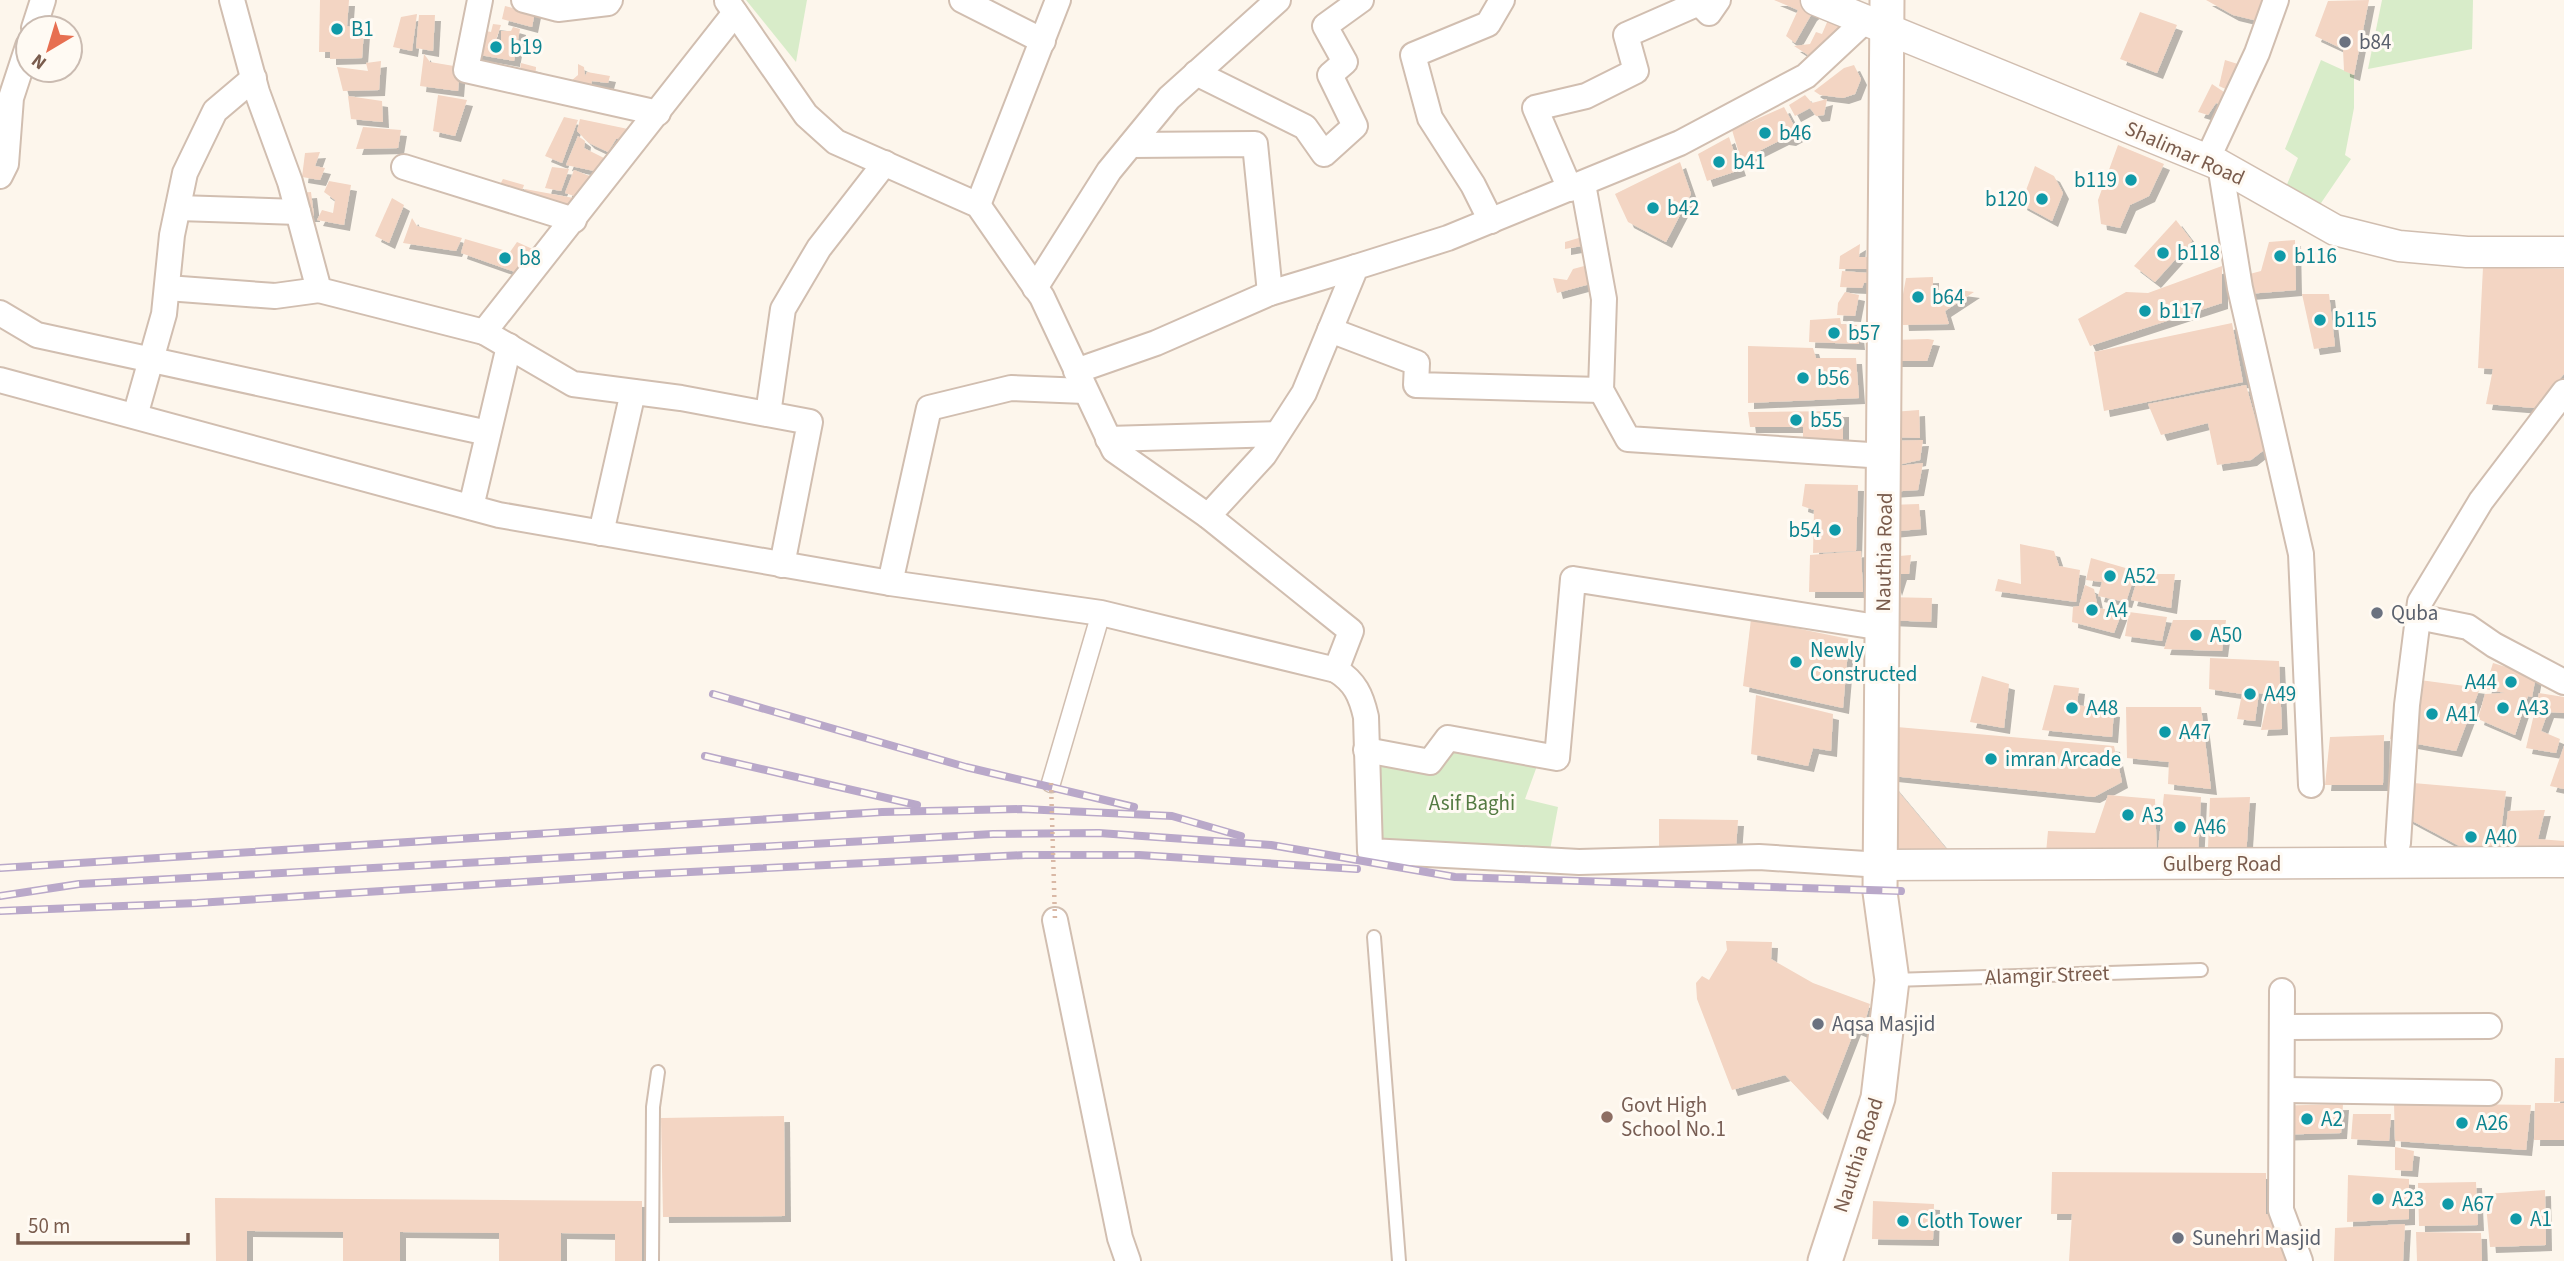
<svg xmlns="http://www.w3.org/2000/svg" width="2564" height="1261" font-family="'Source Sans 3',sans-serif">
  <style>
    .green { fill: #d8ecc9 }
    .building { fill: #f3d5c3; filter: url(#shadow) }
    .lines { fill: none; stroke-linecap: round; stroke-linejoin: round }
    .service-casing { stroke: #d1beb0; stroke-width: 16 }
    .pedestrian-casing { stroke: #d1beb0; stroke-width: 21 }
    .minor-casing { stroke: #d1beb0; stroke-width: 28 }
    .tertiary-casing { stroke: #d1beb0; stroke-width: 33 }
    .secondary-casing { stroke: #d6c0b0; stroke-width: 37 }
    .service { stroke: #fff; stroke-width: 12 }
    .pedestrian { stroke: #fff; stroke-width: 18 }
    .minor { stroke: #fff; stroke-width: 24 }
    .tertiary { stroke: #fff; stroke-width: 30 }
    .secondary { stroke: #fff; stroke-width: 33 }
    .rail-casing { stroke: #b9a8c9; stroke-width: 8 }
    .rail { stroke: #fffaf3; stroke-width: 5; stroke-dasharray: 16; stroke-linecap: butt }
    .path-bridge { stroke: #d9b8a5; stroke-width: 4.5; stroke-dasharray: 2 5; stroke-linecap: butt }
    .culture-dot { fill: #0f9aa8; stroke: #fffaf3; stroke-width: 2.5 }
    .worship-dot { fill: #6b7280; stroke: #fffaf3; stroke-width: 2.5 }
    .education-dot { fill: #8d6e63; stroke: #fffaf3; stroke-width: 2.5 }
    .labels { text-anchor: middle; stroke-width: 6; stroke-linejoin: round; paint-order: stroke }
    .culture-label { font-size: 21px; fill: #0d838f; stroke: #fffaf3; text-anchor: start }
    .worship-label { font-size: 21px; fill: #5b616d; stroke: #fffaf3; text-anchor: start }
    .street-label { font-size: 21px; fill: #7a5c4d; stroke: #fffaf3 }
    .park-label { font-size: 21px; fill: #537a41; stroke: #fffaf3 }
    .education-label { font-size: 21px; fill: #785e54; stroke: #fffaf3; text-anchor: start }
  </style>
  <defs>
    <filter id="shadow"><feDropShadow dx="6" dy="6" stdDeviation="0" flood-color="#0004"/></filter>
  </defs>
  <rect width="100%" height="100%" fill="#fdf6ec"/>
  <g class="green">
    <polygon points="746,0 807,0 796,62"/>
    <polygon points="2382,0 2473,0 2472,49 2368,69"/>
    <polygon points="2321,60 2354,75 2354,108 2345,155 2351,159 2319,206 2283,194 2298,158 2285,149"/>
    <polygon points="1455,739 1541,755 1525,799 1558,807 1548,861 1377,851 1366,750 1433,768"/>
  </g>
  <g class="building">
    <polygon points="320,0 349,0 347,26 364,31 362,58 330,59 330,52 319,52"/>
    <polygon points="1774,0 1803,0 1817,10 1811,15 1795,43 1786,36 1798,10"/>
    <polygon points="2206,0 2264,0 2262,22 2233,15"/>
    <polygon points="2369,0 2354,75 2344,71 2343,49 2315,36 2328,1"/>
    <polygon points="515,1 536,7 532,27 502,19 505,6 513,8"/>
    <polygon points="2140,12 2177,25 2157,73 2120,59"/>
    <polygon points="417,14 412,51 393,47 401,17"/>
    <polygon points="419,15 435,15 433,51 416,48"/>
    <polygon points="1828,20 1846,29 1804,67 1808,55 1794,46 1810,44 1816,32 1822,34"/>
    <polygon points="493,24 501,25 496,40 501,40 501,31 511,31 513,27 520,29 514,61 474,54 481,30 491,32"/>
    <polygon points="424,54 430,62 460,67 458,91 420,86"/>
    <polygon points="2225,60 2241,65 2230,91 2219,86"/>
    <polygon points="381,61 379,90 343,91 337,67 368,71 366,63"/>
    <polygon points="521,63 536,67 535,82 519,79"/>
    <polygon points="578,64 584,67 585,76 587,72 610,76 608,83 592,81 589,94 574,90 571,81 578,75"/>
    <polygon points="1854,65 1861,79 1855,94 1843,98 1820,95 1814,91 1844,68"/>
    <polygon points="2212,84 2227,94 2223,105 2216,103 2208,115 2198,112"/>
    <polygon points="438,95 467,100 455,136 433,131"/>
    <polygon points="1805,95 1812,103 1827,99 1824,115 1816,116 1810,108 1795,116 1789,105"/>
    <polygon points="348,96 382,101 383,122 351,119"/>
    <polygon points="1784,107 1799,135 1790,140 1783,139 1741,160 1732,130"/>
    <polygon points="564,117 578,120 562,163 545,156"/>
    <polygon points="580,119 628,129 625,137 616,139 608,152 589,143 577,131"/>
    <polygon points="363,127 401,130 398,148 356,149"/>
    <polygon points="578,136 585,141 584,148 606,159 599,172 566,165"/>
    <polygon points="1729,137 1740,170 1707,181 1698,154"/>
    <polygon points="2118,145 2164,164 2149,196 2130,205 2120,228 2101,224 2098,200"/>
    <polygon points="320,152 315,166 325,168 320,180 302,177 305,153"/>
    <polygon points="1680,162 1691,194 1666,242 1628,222 1615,194"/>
    <polygon points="2035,166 2054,176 2063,193 2052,221 2021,204"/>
    <polygon points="552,167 569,169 561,191 545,188"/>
    <polygon points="574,170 595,178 583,199 565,193"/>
    <polygon points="503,179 524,185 519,199 496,192"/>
    <polygon points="329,181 351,185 344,225 317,220 322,210 333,213 335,200 324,192"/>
    <polygon points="525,189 579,199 570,215 524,201"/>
    <polygon points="311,192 314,216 306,216 299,193"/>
    <polygon points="392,198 404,205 389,243 375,236"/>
    <polygon points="412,218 417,226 462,238 456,251 403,243"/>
    <polygon points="2176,220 2192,241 2155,282 2134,266"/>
    <polygon points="1582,237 1582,246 1565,249 1565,242"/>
    <polygon points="465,239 510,252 517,242 537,251 518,273 461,253"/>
    <polygon points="2295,240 2296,290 2247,294 2242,276 2261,271 2269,242"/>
    <polygon points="1860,244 1859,257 1872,257 1870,269 1839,269 1840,256"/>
    <polygon points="1588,265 1590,284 1557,293 1553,278 1567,280 1573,269"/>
    <polygon points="2222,266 2222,303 2090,346 2078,319 2126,292 2148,293"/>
    <polygon points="2483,267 2564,269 2564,374 2534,408 2486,404 2493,369 2478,368"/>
    <polygon points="1842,271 1869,273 1869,282 1864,283 1862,288 1840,287"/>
    <polygon points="1933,277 1933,303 1959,290 1974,292 1945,311 1949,324 1903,325 1901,305 1906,278"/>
    <polygon points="1845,292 1859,295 1855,316 1837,315 1838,303"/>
    <polygon points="2302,294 2329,294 2335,346 2314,349"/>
    <polygon points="1840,318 1841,324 1857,325 1859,344 1809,342 1810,320"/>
    <polygon points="2232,323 2243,382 2104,411 2094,352"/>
    <polygon points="1928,339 1934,340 1927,361 1895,361 1894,340"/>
    <polygon points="1748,346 1813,348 1816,358 1856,358 1859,398 1748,403"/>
    <polygon points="2246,385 2264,450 2251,460 2217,465 2208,423 2161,435 2148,404"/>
    <polygon points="1919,410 1920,438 1890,437 1892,412"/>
    <polygon points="1843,411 1843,442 1803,443 1803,427 1750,427 1748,412"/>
    <polygon points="1923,440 1920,460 1889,467 1923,463 1918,490 1888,492 1889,467 1892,441"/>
    <polygon points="1805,484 1858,485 1856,551 1813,553 1814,510 1802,506"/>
    <polygon points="1919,504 1921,529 1889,532 1888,505"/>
    <polygon points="2020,544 2054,551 2059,566 2080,570 2076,602 1995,591 1998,579 2021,584"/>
    <polygon points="1861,551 1863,592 1809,592 1810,555"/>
    <polygon points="1911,555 1909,574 1901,574 1896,590 1887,557"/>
    <polygon points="2091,558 2136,571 2126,602 2098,596 2102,582 2086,580"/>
    <polygon points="2139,574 2175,574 2171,608 2131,600"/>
    <polygon points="2085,585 2094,589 2098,608 2122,612 2114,633 2072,622 2073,607 2079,606"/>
    <polygon points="1884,597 1932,598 1931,622 1886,620"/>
    <polygon points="2129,612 2167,617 2162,641 2125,636"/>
    <polygon points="1751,619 1849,639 1843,708 1743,686"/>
    <polygon points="2173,620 2226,620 2222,651 2164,649"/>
    <polygon points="2210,658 2279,661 2282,729 2261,730 2269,695 2259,693 2255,721 2237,719 2242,694 2209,689"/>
    <polygon points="2493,663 2536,676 2532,697 2528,696 2515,735 2478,719 2485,694 2505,693 2485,689"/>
    <polygon points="1982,676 2009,684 2004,728 1970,722"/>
    <polygon points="2397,677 2480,688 2456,751 2390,739"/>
    <polygon points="2054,685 2079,688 2077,705 2114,711 2112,737 2042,730"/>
    <polygon points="2539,693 2564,697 2564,713 2548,712 2541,731 2560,739 2556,753 2526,748"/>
    <polygon points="1756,695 1833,714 1831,751 1813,748 1808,766 1751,754"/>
    <polygon points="2126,707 2201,707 2211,789 2168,784 2169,762 2127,758"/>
    <polygon points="1874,725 2114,746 2122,782 2094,797 1863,773"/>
    <polygon points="2384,735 2383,785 2325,785 2330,737"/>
    <polygon points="2564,746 2564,789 2550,786"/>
    <polygon points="2390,781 2506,791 2497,866 2388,808"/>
    <polygon points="1892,784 1954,858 1892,861"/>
    <polygon points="2164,794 2201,797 2198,858 2157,858 2046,853 2048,831 2095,833 2108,795 2155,799 2157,858"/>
    <polygon points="2250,797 2246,857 2208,848 2210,798"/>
    <polygon points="2545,810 2538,839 2564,841 2564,871 2501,870 2508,811"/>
    <polygon points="1659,819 1738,820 1736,848 1659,852"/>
    <polygon points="1862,823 1870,824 1870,849 1862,849"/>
    <polygon points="1726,941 1772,942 1771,959 1813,983 1870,1004 1862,1032 1855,1029 1822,1114 1785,1075 1732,1090 1697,999 1696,983 1702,976 1709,980 1727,950"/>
    <polygon points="2555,1058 2564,1058 2564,1101 2554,1102"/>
    <polygon points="2394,1103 2531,1105 2526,1150 2395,1141"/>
    <polygon points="2535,1103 2564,1103 2564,1140 2534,1140"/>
    <polygon points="2343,1104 2341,1133 2272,1135 2273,1106"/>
    <polygon points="2353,1114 2391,1114 2389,1141 2351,1139"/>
    <polygon points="784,1116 785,1216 663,1217 661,1118"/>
    <polygon points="2395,1147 2414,1151 2412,1171 2395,1170"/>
    <polygon points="2052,1172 2266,1173 2266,1214 2278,1215 2294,1261 2069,1261 2072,1214 2051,1214"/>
    <polygon points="2348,1175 2409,1179 2409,1219 2347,1222"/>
    <polygon points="2476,1182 2478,1225 2419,1226 2418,1183"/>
    <polygon points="2545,1190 2546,1245 2490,1247 2485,1194"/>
    <polygon points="215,1198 642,1201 642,1261 615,1261 615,1234 561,1233 561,1261 499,1261 499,1233 400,1232 400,1261 343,1261 343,1232 247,1231 247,1261 216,1261"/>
    <polygon points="1873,1201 1934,1204 1933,1240 1872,1239"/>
    <polygon points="2405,1224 2403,1261 2334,1261 2335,1228"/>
    <polygon points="2416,1232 2481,1233 2482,1261 2417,1261"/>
  </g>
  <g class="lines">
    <defs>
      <g id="service">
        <polyline points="1374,937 1399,1261"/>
        <polyline points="1893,980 2201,970"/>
        <polyline points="652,1261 653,1107 658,1072"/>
      </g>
      <polyline id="pedestrian" points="1051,783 1101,613"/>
      <g id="minor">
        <polyline points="232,0 257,92 290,182 319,290 484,332 735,13"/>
        <polyline points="480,0 466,70 658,113"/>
        <polyline points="524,0 558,9 608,3 610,0"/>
        <polyline points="962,0 1043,41"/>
        <polyline points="727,1 806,115 836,142 978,205 1042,297 1114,450 1208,516"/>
        <path d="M1867,19l-61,57 -126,67 -232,95 -92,29 -52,126 -40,62 -56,61 143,115 -15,39c19,12 25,25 30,47l4,134 209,11 180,-5 122,8"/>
        <polyline points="34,28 43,0"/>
        <polyline points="1196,73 1305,127 1324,154 1355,126 1330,75 1345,62 1325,26 1361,0"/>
        <polyline points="1131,145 1255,144 1270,293"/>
        <polyline points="2207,160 2257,53 2276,0"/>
        <polyline points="2220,165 2240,288 2301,554 2311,785"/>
        <polyline points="404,167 574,220"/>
        <polyline points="0,176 6,164 11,98 28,46"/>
        <polyline points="1583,184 1604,299 1601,390 1628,439 1885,456"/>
        <polyline points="1570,189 1535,108 1586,96 1636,71 1626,35 1699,3 1709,13 1718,0"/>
        <polyline points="978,205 1058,0"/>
        <polyline points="178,208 298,212"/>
        <polyline points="1491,221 1473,185 1430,118 1413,55 1488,24 1502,0"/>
        <polyline points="167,288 275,296 319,290"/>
        <polyline points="1035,288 1109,171 1169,98 1278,0"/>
        <polyline points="0,313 37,335 488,433"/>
        <polyline points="1330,330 1417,363 1416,385 1601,390"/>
        <polyline points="484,332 573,384 681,398 810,422 782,565"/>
        <polyline points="1076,371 1156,343 1270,293 1356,267"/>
        <polyline points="0,380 499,515 890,583 1101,613 1336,670"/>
        <polyline points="768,414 783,309 819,248 885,163"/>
        <polyline points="135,416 164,314 172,235 185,173 215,111 254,78"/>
        <polyline points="1108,439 1277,434"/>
        <polyline points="471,507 509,346"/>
        <polyline points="601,533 633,392"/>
        <polyline points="890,583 929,408 1011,388 1085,391"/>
        <polyline points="2418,617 2468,627 2494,645 2564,682"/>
        <polyline points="1366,750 1430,762 1448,738 1557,758 1573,579 1883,628"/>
        <polyline points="2398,843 2407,705 2420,602 2481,501 2564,392"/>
        <polyline points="1055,920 1120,1238 1128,1261"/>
        <polyline points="2282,991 2281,1210 2300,1261"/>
        <polyline points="2282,1027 2489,1026"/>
        <polyline points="2282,1090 2489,1093"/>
      </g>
      <g id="tertiary">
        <polyline points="1816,0 2220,165 2335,230 2399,246 2467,252 2564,252"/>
        <polyline points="1881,865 2564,862"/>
      </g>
      <polyline id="secondary" points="1825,1261 1878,1098 1892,980 1880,892 1887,0"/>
    </defs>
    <use href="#service" class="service-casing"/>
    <use href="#pedestrian" class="pedestrian-casing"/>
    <use href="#minor" class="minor-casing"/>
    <use href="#tertiary" class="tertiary-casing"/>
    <use href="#secondary" class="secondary-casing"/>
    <use href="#service" class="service"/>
    <use href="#pedestrian" class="pedestrian"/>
    <use href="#minor" class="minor"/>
    <use href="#tertiary" class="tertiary"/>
    <use href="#secondary" class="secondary"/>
    <defs>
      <g id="rail">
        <polyline points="713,694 966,767 1134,807"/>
        <polyline points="705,756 917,805"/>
        <polyline points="0,868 882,812 1023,809 1172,816 1241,836"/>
        <polyline points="0,896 79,884 993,834 1099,833 1271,845 1455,877 1901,891"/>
        <polyline points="0,911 197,903 631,875 1025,855 1139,855 1357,869"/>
      </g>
    </defs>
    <use href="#rail" class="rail-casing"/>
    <use href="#rail" class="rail"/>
    <polyline class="path-bridge" points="1051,783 1055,920"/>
  </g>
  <g class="culture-dot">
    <circle cx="337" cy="29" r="7"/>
    <circle cx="496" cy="47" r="7"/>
    <circle cx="1765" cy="133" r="7"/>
    <circle cx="1719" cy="162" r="7"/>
    <circle cx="2131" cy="180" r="7"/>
    <circle cx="2042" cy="199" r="7"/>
    <circle cx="1653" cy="208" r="7"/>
    <circle cx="2163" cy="253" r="7"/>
    <circle cx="2280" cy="256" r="7"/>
    <circle cx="505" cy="258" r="7"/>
    <circle cx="1918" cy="297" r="7"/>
    <circle cx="2145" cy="311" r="7"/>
    <circle cx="2320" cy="320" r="7"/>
    <circle cx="1834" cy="333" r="7"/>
    <circle cx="1803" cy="378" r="7"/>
    <circle cx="1796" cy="420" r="7"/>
    <circle cx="1835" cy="530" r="7"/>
    <circle cx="2110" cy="576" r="7"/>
    <circle cx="2092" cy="610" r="7"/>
    <circle cx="2196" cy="635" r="7"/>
    <circle cx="1796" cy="662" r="7"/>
    <circle cx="2511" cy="682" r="7"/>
    <circle cx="2250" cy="694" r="7"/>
    <circle cx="2072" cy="708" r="7"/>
    <circle cx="2503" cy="708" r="7"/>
    <circle cx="2432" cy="714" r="7"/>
    <circle cx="2165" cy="732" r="7"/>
    <circle cx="1991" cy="759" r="7"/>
    <circle cx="2128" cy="815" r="7"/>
    <circle cx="2180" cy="827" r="7"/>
    <circle cx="2471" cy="837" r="7"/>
    <circle cx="2307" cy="1119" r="7"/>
    <circle cx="2462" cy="1123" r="7"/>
    <circle cx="2378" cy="1199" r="7"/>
    <circle cx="2448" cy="1204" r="7"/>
    <circle cx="2516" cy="1219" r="7"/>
    <circle cx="1903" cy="1221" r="7"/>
  </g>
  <g class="worship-dot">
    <circle cx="2345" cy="42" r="7"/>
    <circle cx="2377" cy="613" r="7"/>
    <circle cx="1818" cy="1024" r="7"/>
    <circle cx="2178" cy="1238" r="7"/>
  </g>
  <circle class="education-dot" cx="1607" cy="1117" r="7"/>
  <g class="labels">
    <g class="culture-label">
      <text x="351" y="36">B1</text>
      <text x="510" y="54">b19</text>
      <text x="1779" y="140">b46</text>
      <text x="1733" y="169">b41</text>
      <text x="2117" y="187" text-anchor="end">b119</text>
      <text x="2028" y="206" text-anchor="end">b120</text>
      <text x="1667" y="215">b42</text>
      <text x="2177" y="260">b118</text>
      <text x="2294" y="263">b116</text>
      <text x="519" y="265">b8</text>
      <text x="1932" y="304">b64</text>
      <text x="2159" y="318">b117</text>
      <text x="2334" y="327">b115</text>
      <text x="1848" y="340">b57</text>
      <text x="1817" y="385">b56</text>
      <text x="1810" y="427">b55</text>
      <text x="1821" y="537" text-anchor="end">b54</text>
      <text x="2124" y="583">A52</text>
      <text x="2106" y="617">A4</text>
      <text x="2210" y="642">A50</text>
      <text x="1810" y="657">Newly<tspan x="1810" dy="24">Constructed</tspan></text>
      <text x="2497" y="689" text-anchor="end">A44</text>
      <text x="2264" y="701">A49</text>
      <text x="2086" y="715">A48</text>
      <text x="2517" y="715">A43</text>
      <text x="2446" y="721">A41</text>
      <text x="2179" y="739">A47</text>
      <text x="2005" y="766">imran Arcade</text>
      <text x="2142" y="822">A3</text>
      <text x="2194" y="834">A46</text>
      <text x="2485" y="844">A40</text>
      <text x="2321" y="1126">A2</text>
      <text x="2476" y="1130">A26</text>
      <text x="2392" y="1206">A23</text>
      <text x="2462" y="1211">A67</text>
      <text x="2530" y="1226">A1</text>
      <text x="1917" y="1228">Cloth Tower</text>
    </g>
    <g class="worship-label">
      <text x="2359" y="49">b84</text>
      <text x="2391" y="620">Quba</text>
      <text x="1832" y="1031">Aqsa Masjid</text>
      <text x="2192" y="1245">Sunehri Masjid</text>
    </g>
    <g class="street-label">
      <text transform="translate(2185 153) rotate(24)" y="7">Shalimar Road</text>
      <text transform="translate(1884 552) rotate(-89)" y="7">Nauthia Road</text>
      <text x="2222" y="871">Gulberg Road</text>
      <text transform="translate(2047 975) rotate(-2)" y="7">Alamgir Street</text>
      <text transform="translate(1858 1155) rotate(-72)" y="7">Nauthia Road</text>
    </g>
    <g class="park-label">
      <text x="1472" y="810">Asif Baghi</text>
    </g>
    <g class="education-label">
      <text x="1621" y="1112">Govt High<tspan x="1621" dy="24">School No.1</tspan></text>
    </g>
  </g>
  <g transform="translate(49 49) rotate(218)"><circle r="33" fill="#fffaf3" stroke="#cabbb1" stroke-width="2"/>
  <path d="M0-5L12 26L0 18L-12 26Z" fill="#e76f51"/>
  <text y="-10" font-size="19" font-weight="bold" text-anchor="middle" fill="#7a5c4d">N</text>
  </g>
  <path d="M18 1233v10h170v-10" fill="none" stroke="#7a5c4d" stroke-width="3.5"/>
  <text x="28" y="1233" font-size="21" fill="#7a5c4d" stroke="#fffaf3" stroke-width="5" paint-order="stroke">50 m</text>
</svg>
